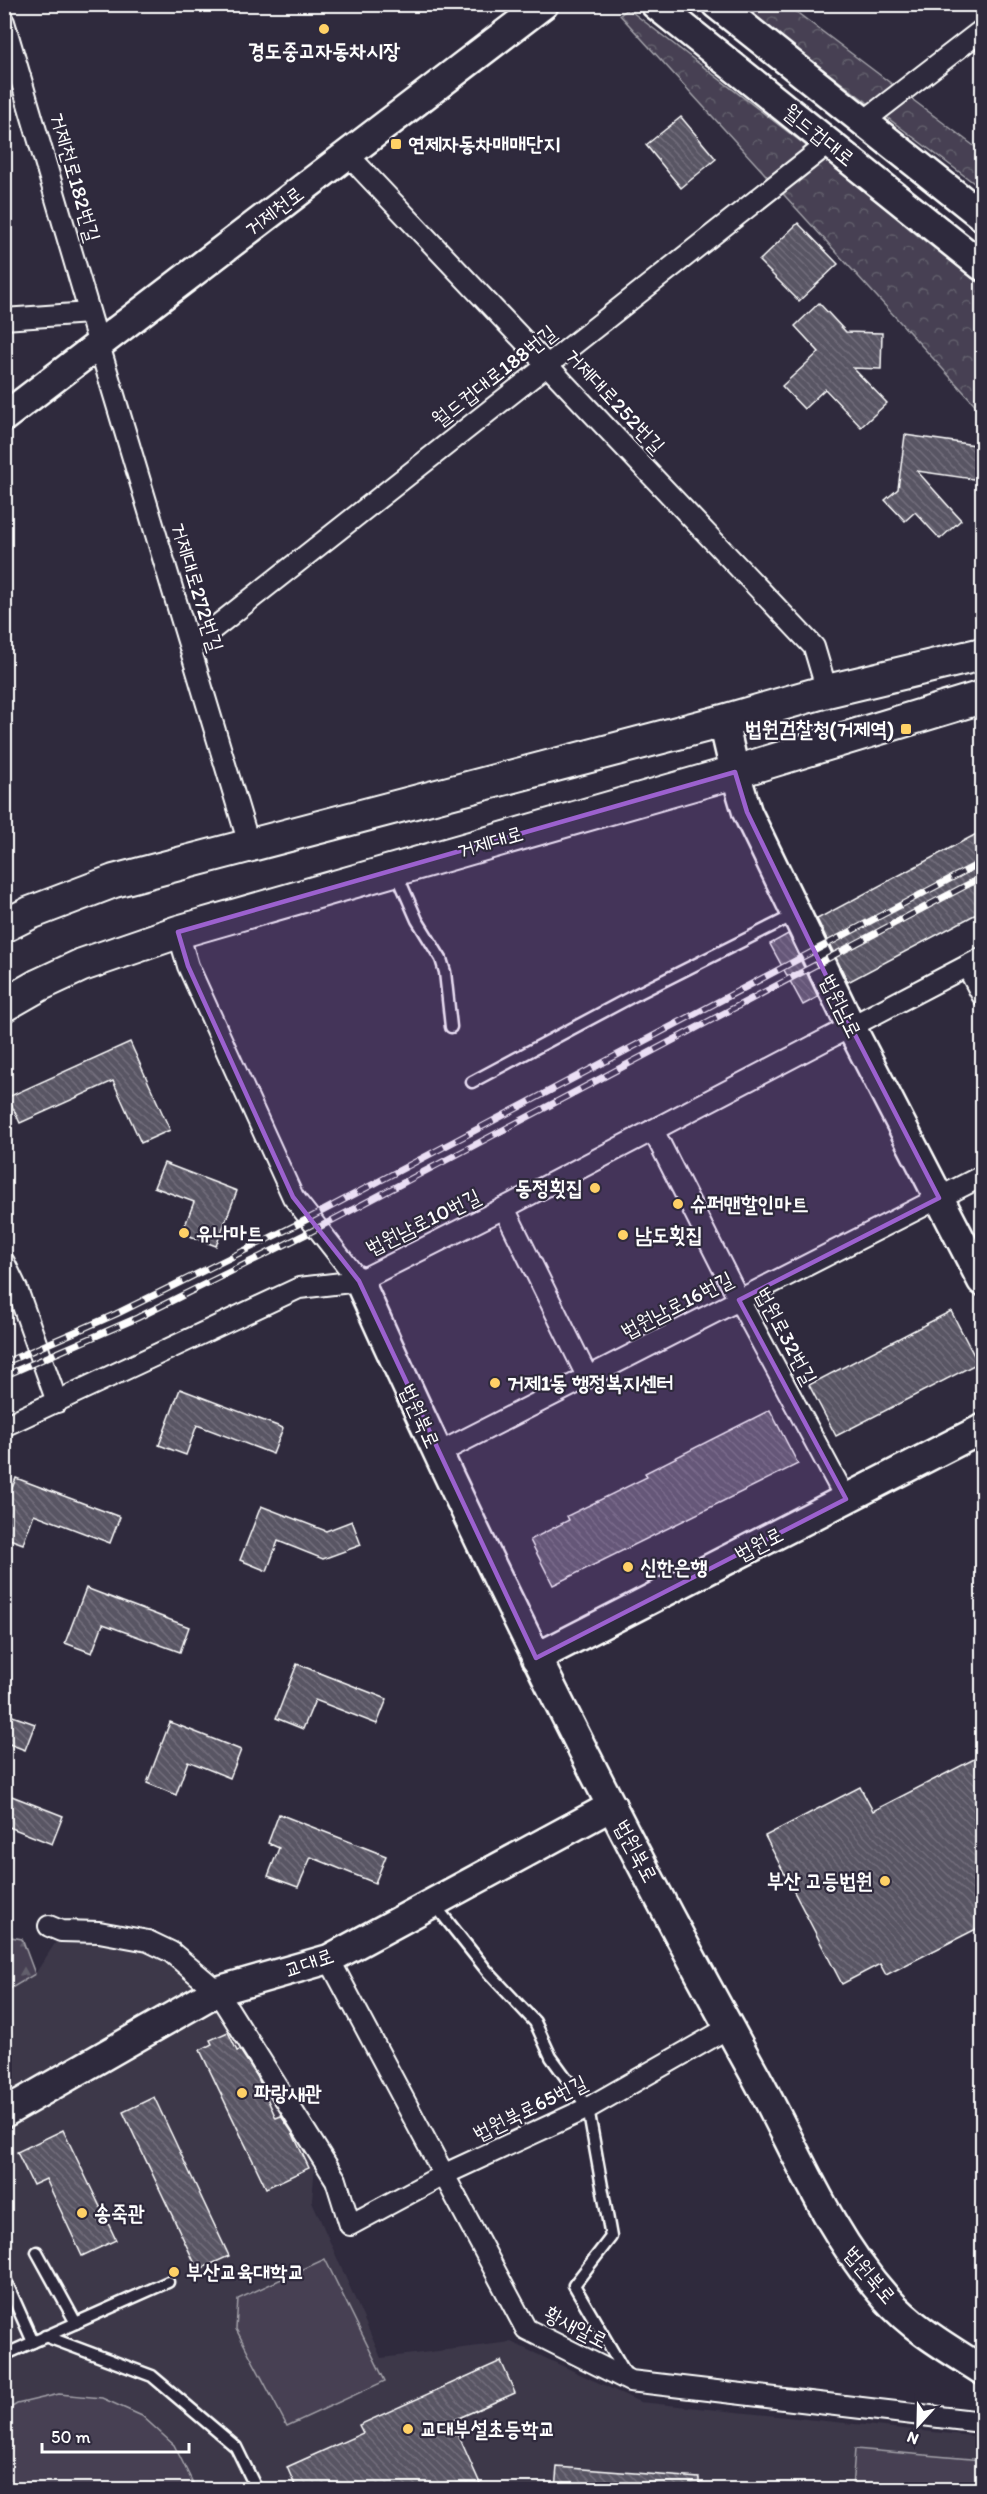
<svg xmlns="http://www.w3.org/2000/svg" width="987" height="2494" font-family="Itim,'Poor Story',sans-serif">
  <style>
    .built { fill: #3c3749 }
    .forest { fill: url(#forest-firs); stroke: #a2a0a8; stroke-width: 1.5 }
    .park { fill: url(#park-crowns); stroke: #a2a0a8; stroke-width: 1.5 }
    .garden { fill: #464152; stroke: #a2a0a8; stroke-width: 1.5 }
    .building { fill: url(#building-back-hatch); stroke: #fff; stroke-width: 1.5 }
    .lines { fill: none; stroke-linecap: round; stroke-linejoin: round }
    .service-casing { stroke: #fff; stroke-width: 15 }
    .minor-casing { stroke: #fff; stroke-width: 24 }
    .secondary-casing { stroke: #fff; stroke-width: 33 }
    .primary-casing { stroke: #fff; stroke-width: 36 }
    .service { stroke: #2f2a3d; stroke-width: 10 }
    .minor { stroke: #2f2a3d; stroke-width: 20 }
    .secondary { stroke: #2f2a3d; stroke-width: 28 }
    .primary { stroke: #2f2a3d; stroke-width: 32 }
    .rail-casing { stroke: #fff; stroke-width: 7 }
    .rail { stroke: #2f2a3d; stroke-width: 4.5; stroke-dasharray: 14; stroke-linecap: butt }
    .marked { fill: #9c61cf; fill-opacity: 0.2; stroke: #9c61cf; stroke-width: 4.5; stroke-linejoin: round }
    .poi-dot { fill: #ffd166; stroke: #2f2a3d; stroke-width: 2 }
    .labels { text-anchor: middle; stroke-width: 4.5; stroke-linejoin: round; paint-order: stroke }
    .poi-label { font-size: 21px; font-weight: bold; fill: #fff; stroke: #2f2a3d; text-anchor: start }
    .street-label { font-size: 21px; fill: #fff; stroke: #2f2a3d }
  </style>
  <defs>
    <pattern id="forest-firs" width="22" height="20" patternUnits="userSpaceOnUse" patternTransform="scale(1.5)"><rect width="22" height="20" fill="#464152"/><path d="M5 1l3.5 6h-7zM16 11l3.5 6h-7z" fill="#625e6c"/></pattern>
    <pattern id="park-crowns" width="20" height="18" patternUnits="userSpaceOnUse" patternTransform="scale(1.5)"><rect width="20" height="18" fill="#464152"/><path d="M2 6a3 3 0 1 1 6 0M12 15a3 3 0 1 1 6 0" fill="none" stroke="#625e6c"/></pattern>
    <pattern id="building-back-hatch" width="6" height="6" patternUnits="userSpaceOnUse" patternTransform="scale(1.5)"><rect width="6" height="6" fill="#595564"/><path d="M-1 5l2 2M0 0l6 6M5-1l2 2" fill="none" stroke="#726e7b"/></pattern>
  </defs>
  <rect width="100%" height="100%" fill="#2f2a3d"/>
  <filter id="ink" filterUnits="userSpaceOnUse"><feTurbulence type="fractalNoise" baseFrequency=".0167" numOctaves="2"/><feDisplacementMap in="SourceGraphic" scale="12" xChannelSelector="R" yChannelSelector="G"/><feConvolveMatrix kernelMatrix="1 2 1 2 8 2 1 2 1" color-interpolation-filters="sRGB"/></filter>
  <g filter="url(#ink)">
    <polygon class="built" points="63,1931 171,1952 225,2019 315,2165 312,2201 381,2358 511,2342 640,2402 982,2437 982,2489 5,2490 5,1992 35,1974"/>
    <polygon class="forest" points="5,1936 22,1939 35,1974 5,1992"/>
    <g class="park">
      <polygon points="738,5 787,5 982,152 982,189"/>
      <polygon points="628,9 856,184 917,235 982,285 982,412 620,15"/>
    </g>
    <g class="garden">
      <polygon points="325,2259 385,2381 287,2426 236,2329 238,2299"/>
      <polygon points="59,2394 102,2398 142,2416 174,2445 196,2489 5,2489 5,2411 17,2404"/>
      <polygon points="855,2449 982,2460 982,2489 852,2489"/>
    </g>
    <g class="building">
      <polygon points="681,117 716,159 681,188 646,145"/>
      <polygon points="798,223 838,264 799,301 759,261"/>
      <polygon points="819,303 846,332 882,333 881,369 853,368 887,403 861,427 825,389 804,409 782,386 819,352 795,326"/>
      <polygon points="905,435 982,446 980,480 917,471 961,520 940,539 915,512 905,521 885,500 898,489"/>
      <polygon points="982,831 982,911 848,982 817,919"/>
      <polygon points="788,934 818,997 803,1005 770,944"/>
      <polygon points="130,1042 170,1130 141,1143 113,1081 20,1123 8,1097"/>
      <polygon points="164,1163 237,1191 216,1246 182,1233 194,1202 154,1187"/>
      <polygon points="951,1311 978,1363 836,1436 809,1385"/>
      <polygon points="180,1389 283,1428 273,1454 197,1425 186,1455 159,1445"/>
      <polygon points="770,1410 798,1464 553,1585 530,1540 569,1520 567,1516 647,1477 645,1473"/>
      <polygon points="16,1478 120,1517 110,1543 34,1514 23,1544 4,1537 4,1509"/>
      <polygon points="261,1506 326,1531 352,1521 361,1545 323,1559 278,1541 267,1571 240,1560"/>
      <polygon points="86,1588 189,1627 180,1652 103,1624 92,1653 65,1643"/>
      <polygon points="297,1664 387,1699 377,1724 315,1700 303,1729 276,1718"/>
      <polygon points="4,1713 35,1724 25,1750 4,1742"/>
      <polygon points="170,1722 241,1750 230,1778 188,1761 176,1795 147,1783"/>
      <polygon points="982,1755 982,1926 886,1975 880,1964 842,1984 765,1836 860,1787 873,1811"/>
      <polygon points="4,1793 63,1816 52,1844 4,1825"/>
      <polygon points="279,1814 386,1856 375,1883 311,1857 298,1887 268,1876 279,1848 268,1843"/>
      <polygon points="228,2032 237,2051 240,2050 257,2076 276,2118 281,2116 292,2132 309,2168 266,2188 200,2050 212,2044 210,2040"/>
      <polygon points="154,2097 229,2256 198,2270 123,2112"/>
      <polygon points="63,2130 116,2240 82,2256 46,2179 33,2185 17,2152"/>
      <polygon points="501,2361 515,2393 452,2421 483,2490 297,2490 287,2467 363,2433 359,2425"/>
      <polygon points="557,2467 699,2478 699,2490 555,2490"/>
    </g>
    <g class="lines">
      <defs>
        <g id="service">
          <polyline points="396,872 417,920 441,959 445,972 451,1027"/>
          <polyline points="472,1082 635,995 796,914"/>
          <polyline points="434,1904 488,1972 535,2022 551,2057 588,2108 611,2237 574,2285 627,2376"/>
          <polyline points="37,2252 76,2323"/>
          <polyline points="4,2277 33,2342"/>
          <polyline points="45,2336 152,2376 236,2447 257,2490"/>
          <polyline points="4,2355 168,2282"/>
        </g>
        <g id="minor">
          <polyline points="4,22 99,345 249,844"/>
          <polyline points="864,121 982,30"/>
          <polyline points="348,155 814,647 827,691"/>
          <polyline points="4,319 89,313"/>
          <polyline points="190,647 829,143"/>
          <polyline points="178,932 188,966 293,1197 359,1281"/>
          <polyline points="967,966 982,995"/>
          <polyline points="653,1130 739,1300 846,1499"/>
          <polyline points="504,1208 588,1378"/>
          <polyline points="4,1262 17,1289 57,1402"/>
          <polyline points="4,1426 299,1288 359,1281 504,1208 982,958"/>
          <polyline points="437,1454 982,1176"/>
          <polyline points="49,1926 61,1931 99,1932 148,1941 171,1952 217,1991 336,2180 350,2225 445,2174 588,2108 728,2028"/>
          <polyline points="329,1959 526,2329 630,2381 982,2422"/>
        </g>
        <g id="secondary">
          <polyline points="655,4 982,266"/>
          <polyline points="716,4 982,216"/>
          <polyline points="4,417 544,4"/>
          <polyline points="723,721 735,772 747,812 851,1027 982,1281"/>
          <path d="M359,1281c121,269 252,534 395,792 42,76 74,160 132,225 26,30 63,51 96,72"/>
          <polyline points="536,1658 982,1429"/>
          <polyline points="4,2113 217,1991 329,1959 612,1806"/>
        </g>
        <g id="primary">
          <polyline points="4,926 30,913 114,881 723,721 827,691 982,654"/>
          <polyline points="4,1005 39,985 82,965 178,932 735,772 982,697"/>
        </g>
      </defs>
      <use href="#service" class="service-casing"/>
      <use href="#minor" class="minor-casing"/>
      <use href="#secondary" class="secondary-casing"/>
      <use href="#primary" class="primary-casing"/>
      <use href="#service" class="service"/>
      <use href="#minor" class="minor"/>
      <use href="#secondary" class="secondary"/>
      <use href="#primary" class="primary"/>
      <defs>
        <g id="rail">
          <polyline points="4,1363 116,1314 300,1223 982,862"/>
          <polyline points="4,1376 137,1318 310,1232 982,877"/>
        </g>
      </defs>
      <use href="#rail" class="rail-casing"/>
      <use href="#rail" class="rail"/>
    </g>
  </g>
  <path class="marked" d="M735,772l12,40 104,215 88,171 -200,102 107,199 -310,159 -177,-377 -66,-84 -105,-231 -10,-34z"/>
  <g class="poi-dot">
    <circle cx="324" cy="29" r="6"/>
    <rect x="390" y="138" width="12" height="12" rx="3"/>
    <rect x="900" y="723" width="12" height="12" rx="3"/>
    <circle cx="595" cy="1188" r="6"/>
    <circle cx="678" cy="1204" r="6"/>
    <circle cx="184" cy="1233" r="6"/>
    <circle cx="623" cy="1235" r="6"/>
    <circle cx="495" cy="1383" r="6"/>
    <circle cx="628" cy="1567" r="6"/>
    <circle cx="885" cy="1881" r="6"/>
    <circle cx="242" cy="2093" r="6"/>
    <circle cx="82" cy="2213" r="6"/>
    <circle cx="174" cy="2272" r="6"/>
    <circle cx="408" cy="2429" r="6"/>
  </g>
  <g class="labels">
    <g class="poi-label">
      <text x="324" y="58" text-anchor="middle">경도중고자동차시장</text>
      <text x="408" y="151">연제자동차매매단지</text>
      <text x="894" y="736" text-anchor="end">법원검찰청(거제역)</text>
      <text x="583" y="1195" text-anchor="end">동정횟집</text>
      <text x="690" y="1211">슈퍼맨할인마트</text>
      <text x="196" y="1240">유나마트</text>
      <text x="635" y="1242">남도횟집</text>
      <text x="507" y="1390">거제1동 행정복지센터</text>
      <text x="640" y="1574">신한은행</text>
      <text x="873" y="1888" text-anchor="end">부산 고등법원</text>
      <text x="254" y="2100">파랑새관</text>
      <text x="94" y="2220">송죽관</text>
      <text x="186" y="2279">부산교육대학교</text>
      <text x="420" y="2436">교대부설초등학교</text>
    </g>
    <g class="street-label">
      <text transform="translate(819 135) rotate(39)" y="7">월드컵대로</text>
      <text transform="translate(75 177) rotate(74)" y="7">거제천로182번길</text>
      <text transform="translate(274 211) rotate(-37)" y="7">거제천로</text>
      <text transform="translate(494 376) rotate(-38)" y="7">월드컵대로188번길</text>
      <text transform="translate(615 401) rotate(47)" y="7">거제대로252번길</text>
      <text transform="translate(197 587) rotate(73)" y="7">거제대로272번길</text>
      <text transform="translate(490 842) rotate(-16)" y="7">거제대로</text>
      <text transform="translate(841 1006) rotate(64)" y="7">법원남로</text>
      <text transform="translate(423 1222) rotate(-26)" y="7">법원남로10번길</text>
      <text transform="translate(677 1305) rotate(-27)" y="7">법원남로16번길</text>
      <text transform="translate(786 1336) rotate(62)" y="7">법원로32번길</text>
      <text transform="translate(420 1416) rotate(66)" y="7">법원북로</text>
      <text transform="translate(759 1544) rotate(-27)" y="7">법원로</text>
      <text transform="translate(636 1851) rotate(62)" y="7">법원북로</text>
      <text transform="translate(309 1963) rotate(-19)" y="7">교대로</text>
      <text transform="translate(530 2108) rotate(-26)" y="7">법원북로65번길</text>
      <text transform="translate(870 2275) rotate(50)" y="7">법원북로</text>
      <text transform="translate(576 2327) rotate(27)" y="7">황새알로</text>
    </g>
  </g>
  <rect width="987" height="2494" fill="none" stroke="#2f2a3d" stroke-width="24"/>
  <rect x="12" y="12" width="963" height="2470" fill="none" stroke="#fff" stroke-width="2" filter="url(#ink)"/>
  <g transform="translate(918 2425) rotate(202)" stroke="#2f2a3d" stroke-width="4.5" paint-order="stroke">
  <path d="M0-4.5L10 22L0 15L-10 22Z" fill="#ffffff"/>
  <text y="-9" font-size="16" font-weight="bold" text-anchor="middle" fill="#ffffff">N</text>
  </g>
  <path d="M42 2443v9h147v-9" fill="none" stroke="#ffffff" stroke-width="3"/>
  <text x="51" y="2443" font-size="18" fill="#ffffff" stroke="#2f2a3d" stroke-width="4.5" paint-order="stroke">50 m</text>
</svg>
